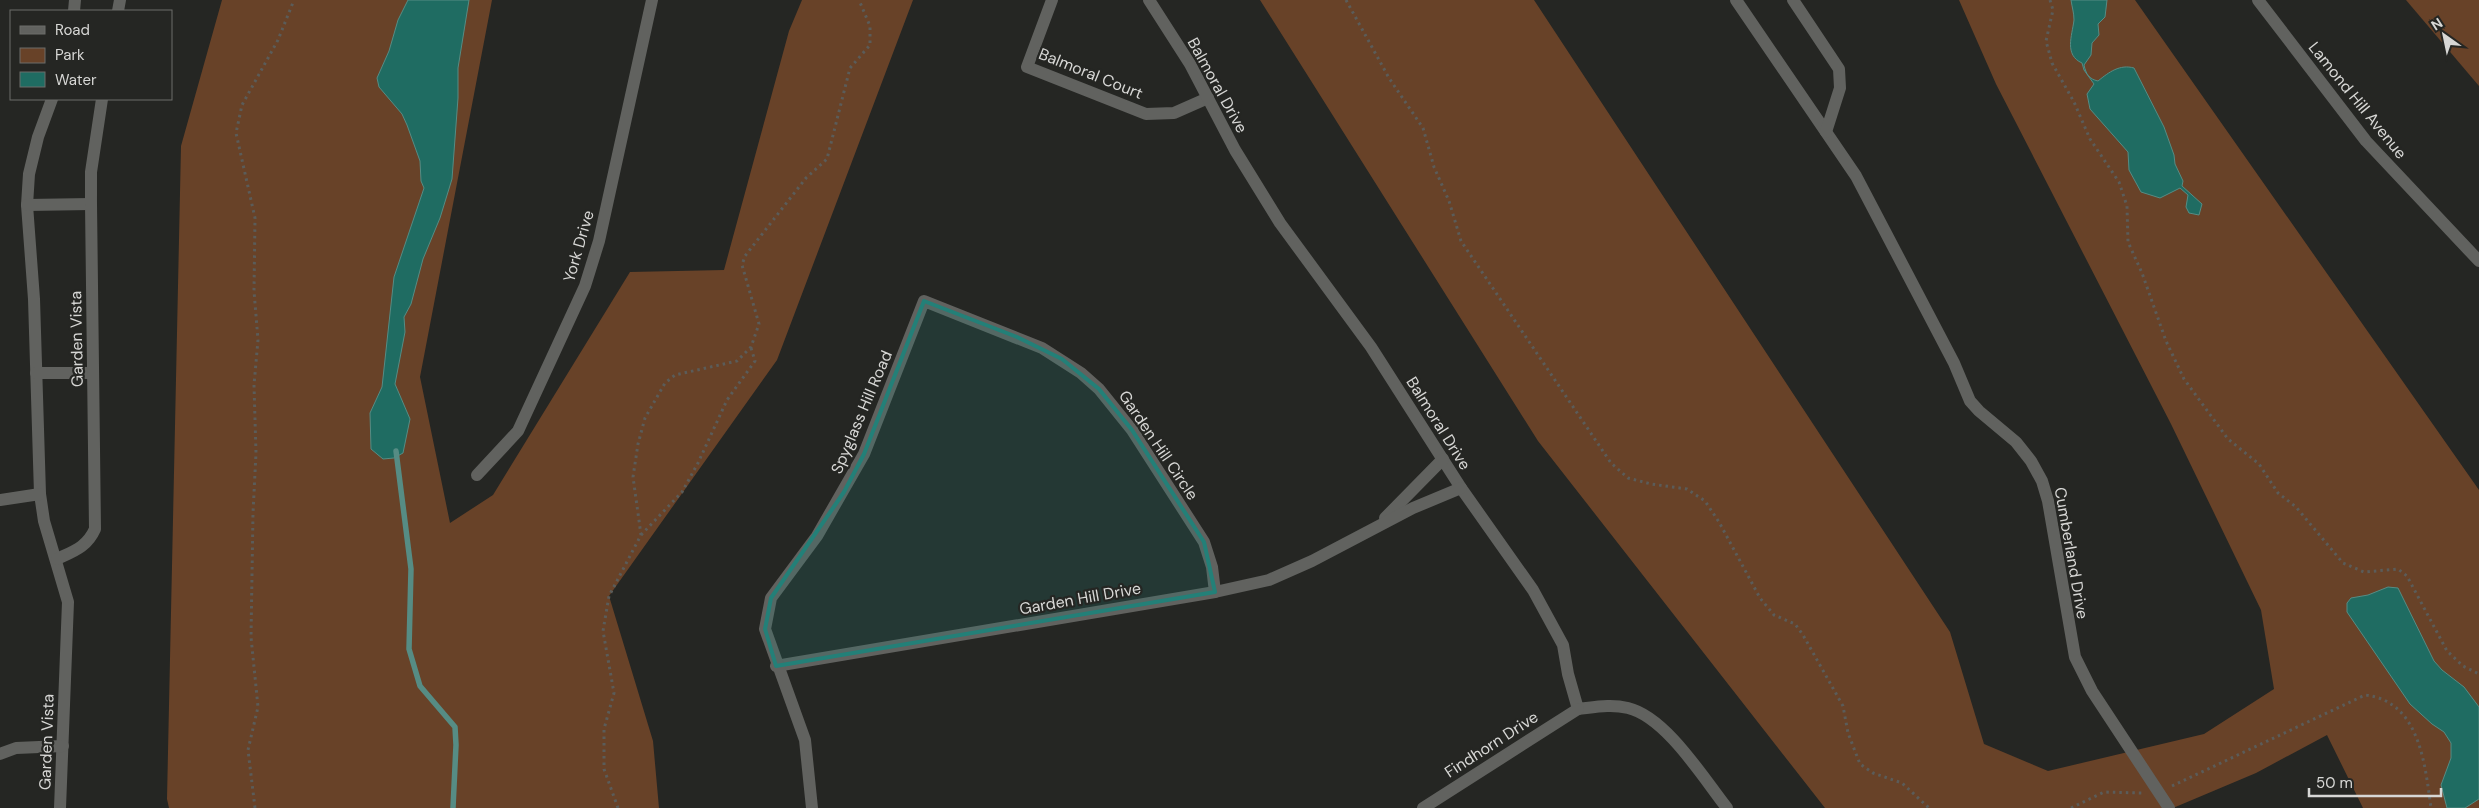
<svg xmlns="http://www.w3.org/2000/svg" width="2479" height="808" font-family="'DM Sans',sans-serif">
  <style>
    .green { fill: #684228 }
    .water { fill: #1f6c62; stroke: #568c84 }
    .lines { fill: none; stroke-linecap: round; stroke-linejoin: round }
    .stream { stroke: #568c84; stroke-width: 5.5 }
    .path { stroke: #5b5c59; stroke-width: 3; stroke-dasharray: 2.5 4; stroke-linecap: butt }
    .street { stroke: #61625f; stroke-width: 12 }
    .marked { fill: #238078; fill-opacity: 0.2; stroke: #238078; stroke-width: 4; stroke-linejoin: round }
    .labels { text-anchor: middle; stroke-width: 4.5; stroke-linejoin: round; paint-order: stroke }
    .street-label { font-size: 16px; fill: #d7d7d5; stroke: #252623 }
  </style>
  <rect width="100%" height="100%" fill="#252623"/>
  <g class="green">
    <polygon points="222,0 492,0 420,377 450,523 493,495 630,272 724,270 789,31 802,0 913,0 777,360 609,596 653,741 659,808 169,808 167,799 181,146"/>
    <polygon points="1260,0 1534,0 1950,632 1984,744 2048,771 2204,734 2274,689 2261,610 2171,424 1996,84 1959,0 2135,0 2479,490 2479,808 2363,808 2327,735 2256,773 2173,808 1825,808 1538,441"/>
    <polygon points="2406,0 2479,0 2479,86"/>
  </g>
  <g class="water">
    <polygon points="408,0 469,0 458,68 458,98 452,179 440,218 423,259 411,304 404,317 405,332 395,384 410,419 403,453 394,458 383,459 371,449 370,413 382,387 394,277 424,188 421,181 420,161 407,125 402,114 379,87 377,78 389,51 398,20"/>
    <path d="M2071,0h36l-2,17 -7,7 1,11 -7,8 -1,12 -7,10c2,9 5,14 14,16 11,-9 22,-17 36,-13l30,59 10,28 1,9 8,17 -1,5 20,18 -3,11 -10,-2 -3,-6 2,-12 -8,-7 -20,10 -19,-6 -12,-22 -1,-18 -38,-43 -3,-15 7,-10 -10,-14 -2,-7c-18,-8 -10,-27 -8,-43 0,-7 -2,-13 -3,-20z"/>
    <polygon points="2388,587 2398,588 2434,661 2442,670 2464,687 2479,707 2479,799 2465,808 2447,808 2441,785 2451,758 2451,743 2444,732 2432,724 2410,704 2347,612 2347,603 2351,598 2368,595"/>
  </g>
  <g class="lines">
    <polyline class="stream" points="396,451 411,569 409,649 420,686 455,727 456,745 453,808"/>
    <g class="path">
      <polyline points="1346,0 1389,78 1423,128 1434,167 1449,201 1461,241 1611,463 1628,478 1651,484 1687,489 1705,501 1719,522 1760,598 1774,615 1795,624 1803,635 1843,706 1848,733 1860,764 1873,773 1902,783 1929,808"/>
      <polyline points="2050,0 2053,10 2046,41 2052,63 2074,102 2090,139 2119,182 2127,206 2128,242 2142,273 2166,341 2184,379 2228,439 2259,464 2278,493 2296,507 2343,563 2364,572 2398,569 2407,576 2447,651 2463,666 2479,674"/>
      <polyline points="641,535 682,492 698,463 727,400 755,361 751,348"/>
      <path d="M2172,786l193,-91c55,6 60,70 66,113"/>
      <polyline points="255,808 248,750 258,707 251,637 253,513 256,453 254,385 258,340 254,291 255,218 236,133 242,105 278,40 294,0"/>
      <polyline points="618,808 604,769 604,729 614,693 603,631 609,596 641,535 633,477 638,444 645,418 665,383 675,375 737,361 751,347 759,324 742,265 745,256 806,178 827,159 850,68 870,45 870,26 859,0"/>
      <polyline points="2071,808 2104,792 2142,793"/>
    </g>
    <g class="street">
      <polyline points="1052,0 1027,67 1146,114 1174,113 1208,98"/>
      <path d="M1149,0l41,64 45,86 45,73 91,124 90,141 72,102 30,55 5,29 10,35c18,-2 33,-5 50,-1 38,9 76,71 99,100"/>
      <polyline points="1736,0 1856,176 1954,363 1970,401 1979,411 2016,442 2031,461 2042,481 2048,501 2075,657 2092,691 2169,808"/>
      <polyline points="1793,0 1839,69 1840,88 1826,132"/>
      <polyline points="2258,0 2366,141 2479,261"/>
      <polyline points="74,11 75,0"/>
      <polyline points="118,11 120,0"/>
      <polyline points="52,99 38,137 29,174 27,205 34,299 40,494 44,521 68,602 60,808"/>
      <polyline points="27,205 91,204"/>
      <polyline points="36,373 93,373"/>
      <polyline points="477,475 518,431 585,286 599,241 652,0"/>
      <polyline points="0,500 40,494"/>
      <polyline points="1385,518 1443,459"/>
      <path d="M57,559c17,-8 30,-12 38,-30l-4,-325v-32l11,-73"/>
      <polyline points="776,666 1215,592 1269,580 1312,561 1413,508 1461,488"/>
      <polyline points="0,754 16,748 63,746"/>
      <polyline points="812,808 805,740 765,629 771,598 817,536 864,454 924,301 1042,348 1081,373 1099,389 1132,430 1204,542 1212,567 1215,592"/>
      <polyline points="1423,808 1578,709"/>
    </g>
  </g>
  <path class="marked" d="M924,301l93,36 45,22 37,30 33,41 72,112 11,50 -439,74 -11,-37 6,-31 73,-106 20,-38z"/>
  <g class="labels">
    <g class="street-label">
      <text transform="translate(1091 73) rotate(22)" y="6">Balmoral Court</text>
      <text transform="translate(1218 85) rotate(61)" y="6">Balmoral Drive</text>
      <text transform="translate(2358 100) rotate(51)" y="6">Lamond Hill Avenue</text>
      <text transform="translate(578 246) rotate(-74)" y="6">York Drive</text>
      <text transform="translate(76 339) rotate(-91)" y="6">Garden Vista</text>
      <text transform="translate(861 412) rotate(-67)" y="6">Spyglass Hill Road</text>
      <text transform="translate(1439 423) rotate(58)" y="6">Balmoral Drive</text>
      <text transform="translate(1159 445) rotate(56)" y="6">Garden Hill Circle</text>
      <text transform="translate(2072 553) rotate(80)" y="6">Cumberland Drive</text>
      <text transform="translate(1080 598) rotate(-10)" y="6">Garden Hill Drive</text>
      <text transform="translate(46 742) rotate(-88)" y="6">Garden Vista</text>
      <text transform="translate(1491 744) rotate(-33)" y="6">Findhorn Drive</text>
    </g>
  </g>
  <rect x="10" y="10" width="162" height="90" fill="#252623" stroke="#6c6d6a"/>
  <rect x="20" y="26" width="25" height="8" fill="#61625f" stroke="#6c6d6a"/>
  <text x="55" y="35" font-size="15" fill="#d7d7d5">Road</text>
  <rect x="20" y="48" width="25" height="15" fill="#684228" stroke="#6c6d6a"/>
  <text x="55" y="60" font-size="15" fill="#d7d7d5">Park</text>
  <rect x="20" y="72" width="25" height="15" fill="#1f6c62" stroke="#6c6d6a"/>
  <text x="55" y="85" font-size="15" fill="#d7d7d5">Water</text>
  <g transform="translate(2444 35) rotate(327)" stroke="#252623" stroke-width="4" paint-order="stroke">
  <path d="M0-4L9 19L0 12L-9 19Z" fill="#d7d7d5"/>
  <text y="-8" font-size="14" font-weight="bold" text-anchor="middle" fill="#d7d7d5">N</text>
  </g>
  <path d="M2309 788v8h132v-8" fill="none" stroke="#d7d7d5" stroke-width="2.5"/>
  <text x="2316" y="788" font-size="15" fill="#d7d7d5" stroke="#252623" stroke-width="4" paint-order="stroke">50 m</text>
</svg>
